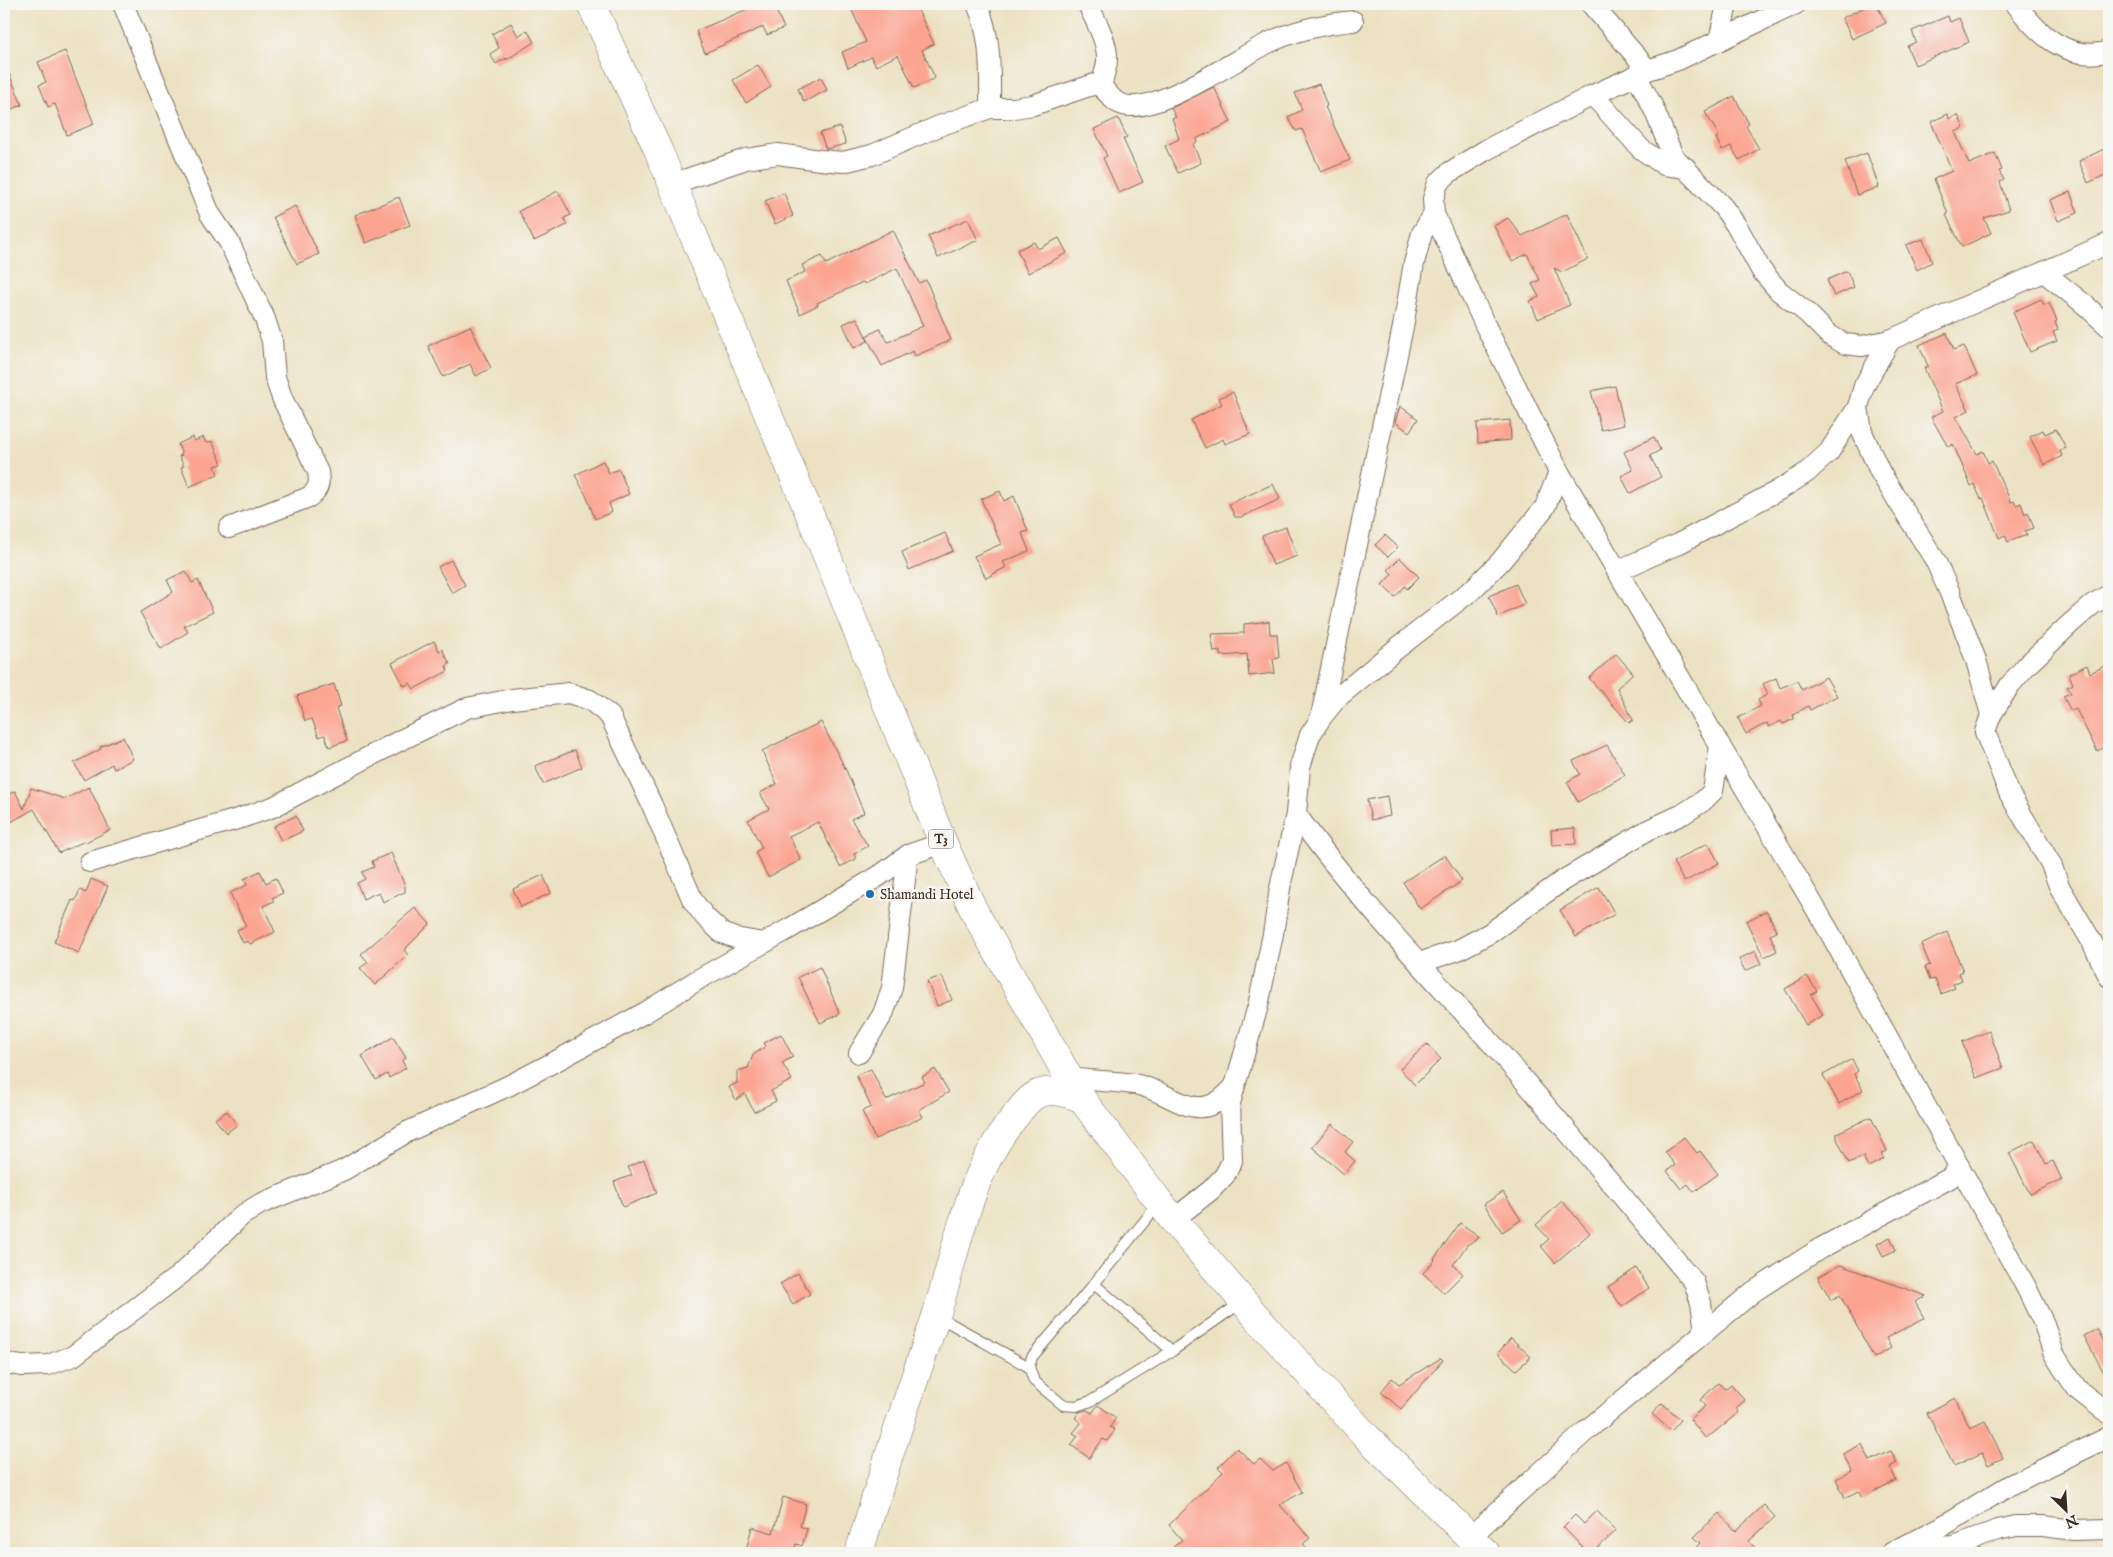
<svg xmlns="http://www.w3.org/2000/svg" width="2113" height="1557" font-family="'IM FELL English',serif">
  <style>
    .building { fill: #fca492 }
    .lines { fill: none; stroke-linecap: round; stroke-linejoin: round }
    .service-casing { stroke: #796a58; stroke-width: 12 }
    .minor-casing { stroke: #796a58; stroke-width: 22 }
    .primary-casing { stroke: #796a58; stroke-width: 29 }
    .trunk-casing { stroke: #796a58; stroke-width: 29 }
    .service { stroke: #fff; stroke-width: 10 }
    .minor { stroke: #fff; stroke-width: 20 }
    .primary { stroke: #fff; stroke-width: 28 }
    .trunk { stroke: #fff; stroke-width: 28 }
    .poi-dot { fill: #1f6fb2; stroke: #f6f6f2; stroke-width: 2 }
    .labels { text-anchor: middle; stroke-width: 5; stroke-linejoin: round; paint-order: stroke }
    .shield { fill: #f6f6f2; stroke: #73675e; stroke-width: 1 }
    .shield-label { font-size: 12px; font-weight: bold; fill: #3b2a1e }
    .poi-label { font-size: 14px; fill: #3b2a1e; stroke: #f6f6f2; text-anchor: start }
  </style>
  <rect width="100%" height="100%" fill="#f6f6f2"/>
  <filter id="ink" filterUnits="userSpaceOnUse"><feTurbulence type="fractalNoise" baseFrequency=".02" numOctaves="2"/><feDisplacementMap in="SourceGraphic" scale="10" xChannelSelector="R" yChannelSelector="G"/><feConvolveMatrix kernelMatrix="1 2 1 2 8 2 1 2 1" color-interpolation-filters="sRGB"/></filter>
  <filter id="wash" filterUnits="userSpaceOnUse"><feTurbulence type="fractalNoise" baseFrequency=".0096" numOctaves="4" result="noise"/><feDisplacementMap in="SourceGraphic" scale="20" xChannelSelector="R" yChannelSelector="G"/><feGaussianBlur stdDeviation="1.12" result="paint"/><feColorMatrix in="noise" values="0 0 0 0 0 0 0 0 0 0 0 0 0 0 0 0 0 1.4 0 .05"/><feComposite in="paint" operator="in"/></filter>
  <g filter="url(#wash)">
    <rect width="100%" height="100%" fill="#ece2c3"/>
    <g id="blocks">
      <g class="building">
        <polygon points="759,4 773,4 784,28 767,35 763,27 705,53 696,31"/>
        <polygon points="849,4 915,4 934,44 922,50 935,78 914,88 898,55 876,66 871,57 848,68 842,52 866,42"/>
        <polygon points="1871,4 1876,4 1886,23 1852,39 1842,18"/>
        <polygon points="1948,16 1950,22 1959,18 1969,42 1915,65 1907,46 1916,42 1912,31"/>
        <polygon points="511,23 518,36 527,30 534,42 506,60 506,58 496,64 490,54 499,48 492,34"/>
        <polygon points="65,51 94,124 67,135 55,104 48,107 39,85 46,82 38,62"/>
        <polygon points="4,61 22,105 7,111 4,103"/>
        <polygon points="758,65 771,87 746,103 733,80"/>
        <polygon points="821,77 827,90 804,102 798,89"/>
        <polygon points="1319,84 1327,106 1325,107 1350,160 1321,172 1302,129 1296,131 1288,117 1302,110 1295,93"/>
        <polygon points="1214,87 1231,122 1196,139 1197,142 1193,144 1201,163 1178,173 1165,146 1179,139 1172,118 1176,117 1171,108"/>
        <polygon points="1734,96 1749,124 1746,126 1759,149 1739,160 1731,146 1722,150 1716,138 1719,136 1705,112"/>
        <polygon points="1948,114 1949,119 1958,115 1964,128 1955,132 1969,164 1995,153 2002,170 1999,171 2004,180 2000,182 2009,210 1984,218 1991,233 1962,247 1946,215 1948,214 1934,179 1952,171 1931,122"/>
        <polygon points="1118,118 1127,137 1123,139 1143,182 1119,193 1103,158 1107,156 1094,129"/>
        <polygon points="840,127 846,144 826,149 820,133"/>
        <polygon points="2104,149 2109,159 2109,173 2088,183 2079,161"/>
        <polygon points="1867,153 1879,187 1857,195 1845,161"/>
        <polygon points="558,191 571,215 564,218 567,225 534,241 519,211"/>
        <polygon points="2070,192 2078,213 2058,221 2050,200"/>
        <polygon points="784,193 793,216 775,224 765,201"/>
        <polygon points="399,197 410,225 366,243 355,215"/>
        <polygon points="295,206 319,254 297,264 273,217"/>
        <polygon points="1567,214 1588,259 1562,272 1554,268 1570,305 1538,319 1530,301 1539,297 1532,284 1540,280 1527,254 1512,261 1494,226 1508,218 1522,236"/>
        <polygon points="968,219 978,240 938,258 928,236"/>
        <polygon points="893,230 919,283 926,280 951,340 915,356 913,351 882,366 866,336 880,329 888,342 923,326 897,268 865,284 863,282 817,303 818,305 800,314 786,281 805,272 802,265 822,256 826,264"/>
        <polygon points="1059,238 1067,253 1028,273 1017,250 1034,242 1038,249"/>
        <polygon points="1923,239 1932,262 1917,270 1906,245"/>
        <polygon points="1847,271 1854,287 1834,296 1827,280"/>
        <polygon points="2041,299 2044,305 2049,303 2057,321 2055,322 2058,330 2053,332 2057,341 2030,352 2013,312"/>
        <polygon points="857,318 868,341 854,348 843,324"/>
        <polygon points="470,326 491,368 476,376 470,364 443,377 428,346"/>
        <polygon points="1947,333 1954,350 1964,346 1977,375 1955,384 1969,410 1956,417 1977,454 1983,451 1988,463 1992,461 2011,502 2014,501 2016,505 2021,503 2025,514 2028,512 2034,528 2025,531 2027,535 2008,542 2005,535 1999,538 1983,498 1981,499 1974,484 1971,486 1953,444 1948,447 1931,417 1943,411 1924,368 1928,366 1919,345"/>
        <polygon points="1615,386 1624,425 1601,430 1591,391"/>
        <polygon points="1233,392 1250,434 1225,444 1223,439 1205,448 1191,420 1222,404 1219,398"/>
        <polygon points="1400,406 1418,419 1409,432 1395,422"/>
        <polygon points="1510,420 1511,440 1478,443 1477,423"/>
        <polygon points="2056,429 2066,448 2060,451 2062,456 2044,465 2030,437 2043,430 2045,434"/>
        <polygon points="193,437 195,441 203,437 206,443 212,441 222,464 215,466 218,474 189,487 181,467 184,466 179,456 182,455 178,444"/>
        <polygon points="1654,437 1660,450 1650,456 1661,477 1630,493 1621,476 1633,470 1624,452"/>
        <polygon points="603,461 609,473 619,469 629,494 609,503 612,512 595,519 586,495 575,475"/>
        <polygon points="1273,484 1280,499 1241,517 1235,517 1229,504"/>
        <polygon points="1000,491 1004,501 1014,496 1028,531 1022,533 1029,551 1003,562 1006,567 986,578 974,556 1001,544 981,499"/>
        <polygon points="1286,527 1297,556 1273,565 1262,536"/>
        <polygon points="945,533 953,551 909,570 902,552"/>
        <polygon points="1385,535 1398,547 1388,557 1375,545"/>
        <polygon points="1400,558 1419,577 1407,589 1405,586 1395,597 1382,585 1392,574 1388,570"/>
        <polygon points="451,560 465,585 452,593 438,567"/>
        <polygon points="186,571 192,583 198,580 213,612 184,626 188,632 161,649 140,612 173,592 167,580"/>
        <polygon points="1516,584 1525,604 1498,617 1489,596"/>
        <polygon points="1269,621 1270,634 1277,634 1279,658 1273,659 1275,673 1249,676 1247,654 1220,656 1220,651 1214,652 1211,634 1244,633 1244,624"/>
        <polygon points="434,641 439,651 442,649 450,664 446,666 448,671 414,689 410,683 404,686 392,663"/>
        <polygon points="1616,654 1633,673 1617,688 1633,720 1629,723 1589,678"/>
        <polygon points="2109,664 2109,745 2097,751 2076,709 2071,711 2063,696 2071,693 2067,687 2073,684 2069,674 2087,665 2090,673"/>
        <polygon points="1826,677 1837,696 1810,710 1808,706 1793,715 1794,719 1783,724 1781,721 1769,727 1767,723 1746,734 1738,718 1761,706 1758,700 1768,694 1763,684 1776,678 1780,688 1797,681 1802,690"/>
        <polygon points="334,684 341,706 336,708 347,741 329,747 325,735 319,737 312,719 305,721 297,696"/>
        <polygon points="821,722 846,770 864,813 851,819 868,846 854,854 856,859 840,867 818,822 789,836 801,860 768,877 755,852 762,848 748,820 769,809 760,793 777,784 762,751"/>
        <polygon points="123,737 133,759 114,769 112,764 84,780 74,763 101,749 100,747"/>
        <polygon points="1607,745 1625,775 1578,802 1567,782 1580,774 1573,761"/>
        <polygon points="575,750 582,767 543,784 535,766"/>
        <polygon points="89,787 110,830 86,842 85,841 59,853 34,809 4,826 4,797 15,791 24,809 31,788 65,799"/>
        <polygon points="1387,796 1390,816 1371,820 1367,800"/>
        <polygon points="296,816 303,831 281,841 274,826"/>
        <polygon points="1575,828 1576,844 1552,845 1551,830"/>
        <polygon points="1708,843 1719,863 1684,882 1673,862"/>
        <polygon points="391,853 405,886 405,892 383,902 379,892 363,899 357,883 365,879 362,872 374,867 372,861"/>
        <polygon points="1445,855 1462,881 1420,909 1403,882"/>
        <polygon points="260,871 266,883 276,878 283,893 272,898 274,901 263,906 275,932 250,944 248,941 243,943 237,930 246,926 230,893 247,885 244,879"/>
        <polygon points="543,875 551,893 521,907 513,889"/>
        <polygon points="91,879 108,886 79,953 54,942 72,900 75,901 80,890 86,893"/>
        <polygon points="1599,887 1615,914 1576,937 1560,910"/>
        <polygon points="415,908 430,924 404,950 408,955 375,985 360,968 368,962 361,954"/>
        <polygon points="1767,911 1777,932 1770,935 1777,951 1764,957 1746,921"/>
        <polygon points="1947,932 1963,971 1959,973 1962,980 1953,984 1955,988 1941,994 1935,979 1930,980 1925,967 1930,965 1921,944"/>
        <polygon points="1755,951 1761,964 1745,971 1739,959"/>
        <polygon points="820,967 840,1014 820,1023 798,977"/>
        <polygon points="942,976 952,1000 937,1006 927,981"/>
        <polygon points="1807,976 1817,991 1811,995 1823,1015 1806,1025 1785,989"/>
        <polygon points="1989,1031 2003,1068 1976,1078 1962,1042"/>
        <polygon points="781,1034 793,1057 782,1063 792,1080 771,1091 776,1101 754,1112 745,1094 736,1100 729,1087 737,1083 737,1071 748,1068 753,1055 766,1046 764,1043"/>
        <polygon points="393,1037 406,1058 402,1061 406,1068 389,1078 387,1074 376,1080 362,1056"/>
        <polygon points="1427,1044 1441,1059 1415,1085 1400,1069"/>
        <polygon points="1852,1059 1858,1071 1854,1074 1863,1090 1839,1104 1823,1075"/>
        <polygon points="871,1069 886,1100 925,1082 922,1077 935,1069 949,1092 919,1110 923,1117 875,1139 862,1111 871,1107 856,1075"/>
        <polygon points="227,1111 237,1125 226,1133 215,1119"/>
        <polygon points="1871,1117 1887,1151 1881,1154 1884,1159 1868,1167 1863,1156 1849,1163 1837,1139 1837,1133"/>
        <polygon points="1332,1124 1353,1142 1345,1152 1355,1161 1344,1174 1312,1147"/>
        <polygon points="1684,1137 1697,1153 1700,1151 1718,1174 1694,1192 1688,1184 1681,1189 1667,1171 1675,1165 1665,1152"/>
        <polygon points="2034,1140 2046,1164 2053,1161 2062,1180 2030,1194 2009,1153"/>
        <polygon points="644,1160 657,1193 623,1207 614,1182 632,1175 628,1167"/>
        <polygon points="1503,1192 1521,1220 1502,1232 1484,1204"/>
        <polygon points="1562,1201 1590,1233 1555,1263 1541,1246 1549,1239 1536,1225"/>
        <polygon points="1460,1223 1480,1237 1467,1245 1453,1265 1463,1274 1444,1293 1423,1273 1435,1260 1434,1259"/>
        <polygon points="1890,1237 1896,1250 1883,1256 1877,1244"/>
        <polygon points="1840,1265 1926,1296 1915,1302 1924,1318 1886,1338 1891,1348 1874,1358 1840,1295 1831,1300 1818,1277"/>
        <polygon points="1636,1268 1649,1288 1622,1307 1608,1287"/>
        <polygon points="798,1273 810,1294 793,1304 780,1284"/>
        <polygon points="2097,1329 2109,1351 2109,1382 2084,1336"/>
        <polygon points="1511,1338 1531,1357 1516,1370 1498,1353"/>
        <polygon points="1441,1358 1443,1360 1401,1409 1381,1392 1392,1378 1399,1384"/>
        <polygon points="1718,1383 1725,1389 1731,1384 1745,1400 1736,1408 1739,1412 1706,1439 1690,1419 1705,1406 1700,1400"/>
        <polygon points="1955,1398 1970,1428 1985,1421 2003,1458 1988,1465 1982,1453 1954,1466 1927,1413"/>
        <polygon points="1662,1403 1681,1420 1671,1431 1652,1414"/>
        <polygon points="1098,1405 1116,1418 1110,1427 1115,1430 1107,1441 1103,1439 1089,1458 1071,1445 1078,1436 1073,1433 1081,1423 1075,1418 1079,1412 1087,1410 1092,1413"/>
        <polygon points="1862,1444 1870,1461 1891,1451 1897,1463 1890,1467 1896,1480 1862,1498 1858,1491 1845,1498 1836,1479 1852,1471 1843,1454"/>
        <polygon points="1237,1448 1254,1464 1260,1459 1273,1471 1286,1463 1302,1492 1280,1505 1310,1538 1303,1544 1312,1553 1166,1553 1182,1540 1169,1525 1223,1472 1218,1467"/>
        <polygon points="783,1497 806,1504 800,1526 807,1529 802,1546 796,1544 793,1553 758,1553 746,1550 752,1527 773,1533"/>
        <polygon points="1764,1505 1775,1517 1749,1541 1759,1553 1691,1553 1701,1543 1694,1537 1719,1513 1736,1531"/>
        <polygon points="1597,1511 1616,1531 1592,1553 1588,1553 1563,1527 1575,1515 1584,1524"/>
      </g>
    </g>
  </g>
  <g filter="url(#ink)">
    <use href="#blocks" fill-opacity="0" stroke="#796a58" stroke-width="1"/>
    <g class="lines">
      <defs>
        <g id="service">
          <polyline points="1159,1203 1094,1284 1032,1357 1029,1367 1034,1381 1063,1405 1076,1406 1091,1401 1172,1351 1242,1302"/>
          <polyline points="1094,1284 1172,1351"/>
          <polyline points="937,1316 1029,1367"/>
        </g>
        <g id="minor">
          <path d="M123,4l87,210 19,28 36,77 7,22 3,36 7,21 36,74c2,11 1,18 -9,25l-80,31"/>
          <path d="M977,4c15,34 13,67 13,104"/>
          <path d="M1088,4c7,17 20,37 19,56 0,9 -5,17 -5,27"/>
          <polyline points="1591,4 1648,70"/>
          <polyline points="1796,4 1678,60 1648,70 1593,95 1486,150 1450,172 1438,183 1433,199 1434,214 1485,325 1559,472 1830,933 2026,1287 2044,1324 2054,1354 2064,1370 2078,1390 2109,1414"/>
          <path d="M2016,4c21,30 54,59 93,47"/>
          <polyline points="1719,41 1727,4"/>
          <polyline points="1636,75 1653,107 1673,156 1723,207 1738,228 1761,270 1779,291 1806,312 1829,335 1845,344 1862,346 1890,340 2109,243"/>
          <polyline points="1593,95 1641,149 1664,165 1686,168"/>
          <path d="M672,184l74,-25 32,-5 42,6 23,2 29,-7 67,-29 51,-18h24l19,-3 62,-21c16,6 14,20 34,22 35,3 106,-46 139,-63 27,-13 55,-19 85,-22"/>
          <polyline points="2045,273 2084,304 2109,327"/>
          <polyline points="1890,340 1864,386 1858,407 1862,432 1880,472 1935,560 1950,593 1976,660 1991,715 1985,732 2010,795 2051,864 2059,886 2092,942 2109,977"/>
          <polyline points="1617,571 1678,544 1779,490 1806,473 1829,452 1858,407"/>
          <polyline points="1991,715 2010,685 2026,666 2071,623 2093,604 2109,595"/>
          <polyline points="1321,716 1403,327 1414,263 1422,233 1434,214"/>
          <path d="M1296,814c59,82 129,155 197,231 68,77 134,157 201,237l7,21 4,28"/>
          <polyline points="90,862 241,818 273,807 399,741 467,708 512,699 569,693 590,700 610,716 652,805 693,901 705,917 722,933 735,938 764,943"/>
          <polyline points="1419,963 1458,950 1490,933 1562,881 1648,830 1683,814 1703,801 1713,791 1720,745"/>
          <polyline points="859,1053 883,1014 892,988 908,855"/>
          <path d="M1069,1078c21,3 44,3 65,6 40,7 63,46 99,4"/>
          <polyline points="1173,1220 1211,1190 1225,1175 1232,1161 1230,1103 1258,1006 1273,934 1280,888 1296,814 1300,767 1310,735 1321,718 1337,698 1395,650 1473,589 1501,561 1545,507 1559,472"/>
          <polyline points="4,1363 22,1366 48,1365 73,1356 181,1274 241,1216 260,1204 344,1170 407,1132 510,1085 556,1061 646,1012 699,979 787,930 879,876 908,855 943,843"/>
          <polyline points="1470,1537 1587,1430 1753,1292 1821,1248 1950,1178 1959,1167"/>
          <polyline points="1905,1549 1954,1546 1998,1530 2016,1526 2043,1526 2074,1530 2109,1529"/>
          <polyline points="1891,1553 1941,1527 2010,1485 2109,1437"/>
        </g>
        <path id="primary" d="M859,1553c23,-79 49,-156 76,-234 22,-68 32,-143 78,-200 6,-7 11,-15 17,-20 15,-13 34,-7 51,-1"/>
        <polyline id="trunk" points="591,4 659,152 827,556 943,843 974,911 1069,1078 1081,1098 1173,1220 1268,1330 1368,1438 1486,1553"/>
      </defs>
      <use href="#service" class="service-casing"/>
      <use href="#minor" class="minor-casing"/>
      <use href="#primary" class="primary-casing"/>
      <use href="#trunk" class="trunk-casing"/>
      <use href="#service" class="service"/>
      <use href="#minor" class="minor"/>
      <use href="#primary" class="primary"/>
      <use href="#trunk" class="trunk"/>
    </g>
  </g>
  <circle class="poi-dot" cx="870" cy="894" r="5"/>
  <g class="labels">
    <rect class="shield" x="928.5" y="829.5" width="25" height="19" rx="4"/>
    <g class="shield-label">
      <text x="941" y="843">T3</text>
    </g>
    <g class="poi-label">
      <text x="880" y="899">Shamandi Hotel</text>
    </g>
  </g>
  <rect width="2113" height="1557" fill="none" stroke="#f6f6f2" stroke-width="20"/>
  <g transform="translate(2066 1510) rotate(155)" stroke="#f6f6f2" stroke-width="4" paint-order="stroke">
  <path d="M0-4L9 19L0 12L-9 19Z" fill="#3b2a1e"/>
  <text y="-8" font-size="14" font-weight="bold" text-anchor="middle" fill="#3b2a1e">N</text>
  </g>
</svg>
